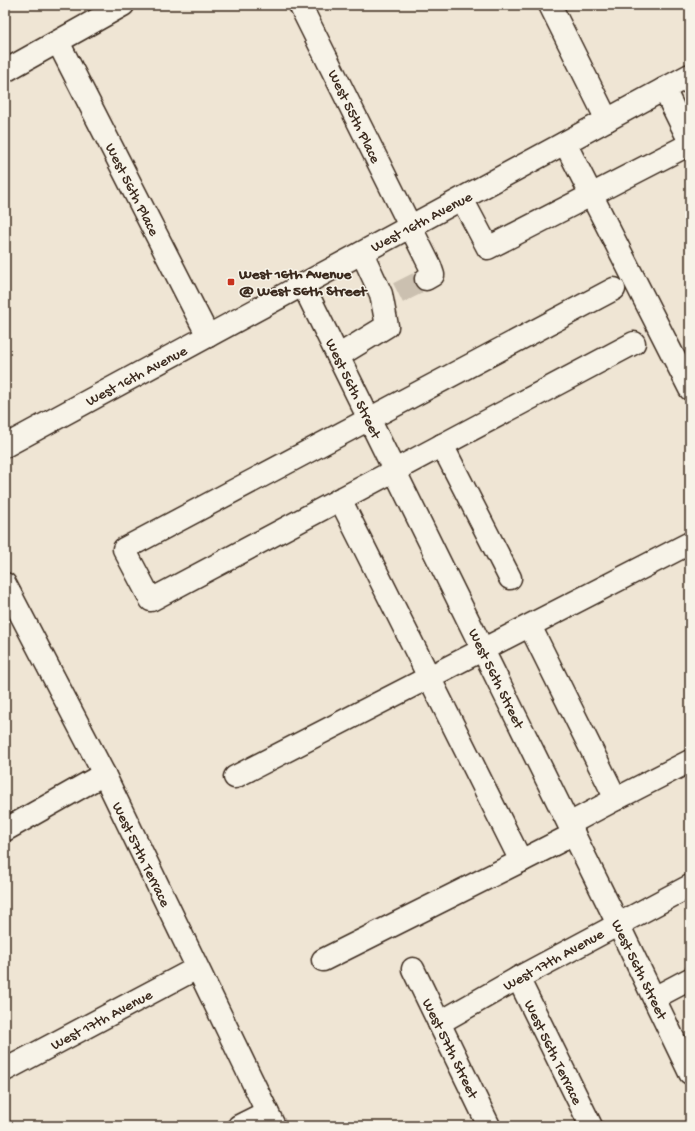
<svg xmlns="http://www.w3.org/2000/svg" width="695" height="1131" font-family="'Gochi Hand',sans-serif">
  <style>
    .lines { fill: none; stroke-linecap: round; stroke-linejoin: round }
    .minor-tunnel { stroke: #cbc0b0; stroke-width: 22; stroke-dasharray: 22 11; stroke-linecap: butt }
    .minor-casing { stroke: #3b2a1e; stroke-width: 25 }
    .major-casing { stroke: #3b2a1e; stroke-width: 25 }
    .minor { stroke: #f7f3e8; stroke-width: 22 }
    .major { stroke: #f7f3e8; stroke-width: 22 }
    .poi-dot { fill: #c8321e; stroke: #f7f3e8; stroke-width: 1.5 }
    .labels { text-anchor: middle; stroke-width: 3; stroke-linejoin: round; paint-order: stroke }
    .street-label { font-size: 15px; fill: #3b2a1e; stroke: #f7f3e8 }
    .poi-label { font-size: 15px; font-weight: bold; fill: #3b2a1e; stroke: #f7f3e8; text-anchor: start }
  </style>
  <rect width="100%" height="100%" fill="#efe5d4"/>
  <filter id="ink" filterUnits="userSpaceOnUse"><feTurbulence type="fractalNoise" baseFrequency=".025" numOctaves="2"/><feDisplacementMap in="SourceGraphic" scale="8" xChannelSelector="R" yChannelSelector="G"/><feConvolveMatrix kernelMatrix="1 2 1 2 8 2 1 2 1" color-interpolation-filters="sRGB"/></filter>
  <g filter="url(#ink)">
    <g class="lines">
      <polyline class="minor-tunnel" points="398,293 426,279"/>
      <defs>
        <g id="minor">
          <polyline points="300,5 430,266 433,275 426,279"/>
          <polyline points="550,5 607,120"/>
          <polyline points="58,42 208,336"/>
          <polyline points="5,71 123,5"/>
          <polyline points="664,89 690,142"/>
          <polyline points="565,143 690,389"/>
          <polyline points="462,199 488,248 690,144"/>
          <polyline points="303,285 618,924 690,1073"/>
          <polyline points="614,289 124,549 151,600 634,343"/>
          <polyline points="338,356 387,326 381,294 362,253"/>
          <polyline points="442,445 510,578"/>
          <polyline points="5,584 104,774 274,1126"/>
          <polyline points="530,626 616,799 690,761"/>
          <polyline points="235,777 690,543"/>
          <polyline points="569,824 616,799"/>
          <polyline points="5,830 104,774"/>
          <polyline points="521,861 574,834"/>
          <polyline points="323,960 521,861 340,499"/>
          <polyline points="413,969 489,1126"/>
          <polyline points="518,978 591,1126"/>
          <polyline points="654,998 690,979"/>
          <polyline points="439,1023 518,978 690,886"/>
          <polyline points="5,1070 197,968"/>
          <polyline points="239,1126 267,1112"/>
        </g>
        <polyline id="major" points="5,446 690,75"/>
      </defs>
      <use href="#minor" class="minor-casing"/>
      <use href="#major" class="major-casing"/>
      <use href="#minor" class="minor"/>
      <use href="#major" class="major"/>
    </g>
  </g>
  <rect class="poi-dot" x="227" y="278" width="8" height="8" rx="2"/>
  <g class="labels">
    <g class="street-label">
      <text transform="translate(355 116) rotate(64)" y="5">West 55th Place</text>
      <text transform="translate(133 189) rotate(63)" y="5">West 56th Place</text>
      <text transform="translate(421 221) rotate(-28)" y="5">West 16th Avenue</text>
      <text transform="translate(136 375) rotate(-28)" y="5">West 16th Avenue</text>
      <text transform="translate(354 388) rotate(64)" y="5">West 56th Street</text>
      <text transform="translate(497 678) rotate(64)" y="5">West 56th Street</text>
      <text transform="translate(142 854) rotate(64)" y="5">West 57th Terrace</text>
      <text transform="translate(553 959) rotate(-29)" y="5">West 17th Avenue</text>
      <text transform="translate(640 969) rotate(64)" y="5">West 56th Street</text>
      <text transform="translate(101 1019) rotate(-28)" y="5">West 17th Avenue</text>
      <text transform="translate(451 1048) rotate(64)" y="5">West 57th Street</text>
      <text transform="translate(554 1052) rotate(64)" y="5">West 56th Terrace</text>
    </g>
    <g class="poi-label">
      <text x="239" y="278">West 16th Avenue<tspan x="239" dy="17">@ West 56th Street</tspan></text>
    </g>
  </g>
  <rect width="695" height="1131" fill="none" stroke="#f7f3e8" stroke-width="20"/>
  <rect x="10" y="10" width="675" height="1111" fill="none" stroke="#3b2a1e" stroke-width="1.5" filter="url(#ink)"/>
</svg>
